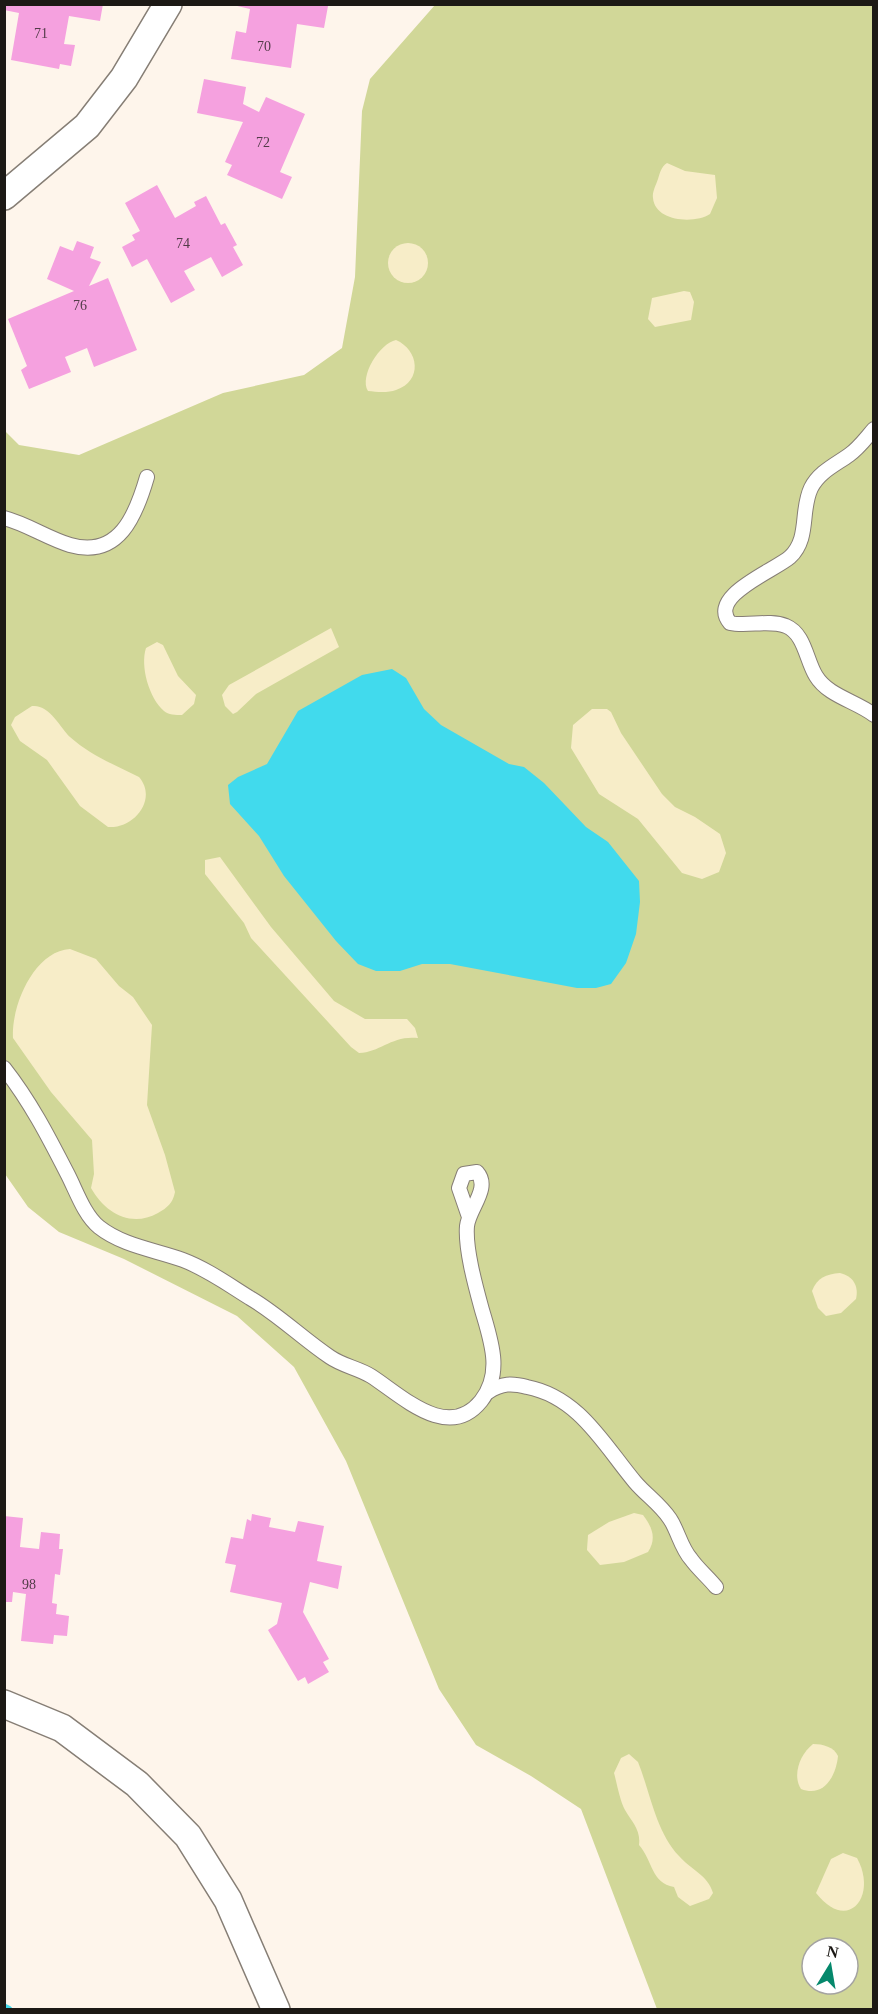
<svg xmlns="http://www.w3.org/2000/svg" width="878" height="2014" font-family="'Times New Roman',serif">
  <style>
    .green { fill: #d1d798; fill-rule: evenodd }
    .sand { fill: #f7edc8 }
    .water { fill: #41daed }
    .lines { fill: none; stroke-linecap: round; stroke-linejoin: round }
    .stream { stroke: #41daed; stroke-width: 9 }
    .building { fill: #f5a1df }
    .service-casing { stroke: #867e75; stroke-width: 16 }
    .minor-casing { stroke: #867e75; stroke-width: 30 }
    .service { stroke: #fff; stroke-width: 14 }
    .minor { stroke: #fff; stroke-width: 27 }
    .labels { text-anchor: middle; stroke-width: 4.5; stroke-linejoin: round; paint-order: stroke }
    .number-label { font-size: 14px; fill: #523b48 }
  </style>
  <rect width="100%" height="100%" fill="#fef5eb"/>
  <path class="green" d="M435,5h438v2004h-216l-76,-200 -50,-33 -55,-31 -37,-56 -93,-228 -52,-94 -57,-51 -113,-57 -65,-27 -31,-25 -23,-33v-743l14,14 60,10 144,-62 81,-18 38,-27 13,-71 7,-166 8,-32zM812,1948h36v36h-36z"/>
  <g class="sand">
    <path d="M667,163l18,8 30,4 2,23 -7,16c-15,10 -55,8 -57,-16 -1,-6 3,-13 5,-19 2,-6 3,-12 9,-16z"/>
    <circle cx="408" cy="263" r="20"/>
    <polygon points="684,291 690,292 694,302 691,320 655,327 648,319 652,298"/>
    <path d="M396,340c23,10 27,41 0,50 -8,3 -19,2 -28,1 -9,-15 12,-48 28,-51z"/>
    <polygon points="331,628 339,647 256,694 237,712 233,714 225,706 222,695 229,685"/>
    <path d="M157,642l6,3 15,31 18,19 -2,9 -12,11c-6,0 -14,0 -18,-4 -15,-13 -24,-45 -18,-63z"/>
    <path d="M32,706c17,-2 28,21 38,31 20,18 45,28 69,40 19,22 -5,52 -31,50l-28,-21 -33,-46 -27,-19 -9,-16 4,-8z"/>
    <polygon points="592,709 607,709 611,712 621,733 662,794 675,807 695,817 720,834 726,853 719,872 702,879 682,873 638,819 599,794 571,748 573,725"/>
    <path d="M220,857l51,70 63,74 31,18h42l8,9 3,10c-26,-3 -37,14 -59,15l-8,-6 -100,-109 -7,-15 -39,-49v-14z"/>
    <path d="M70,949l26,10 23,27 14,11 19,28 -5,80 18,50 10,37c-2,11 -8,16 -17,21 -27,15 -53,0 -67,-25l3,-14 -2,-34 -41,-48 -38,-54c-2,-32 21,-87 57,-89z"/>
    <path d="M840,1273c13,3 19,13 16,26l-15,14 -15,3 -8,-8 -6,-17c5,-13 14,-17 28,-18z"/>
    <path d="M634,1513l9,2c9,12 14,23 5,37l-24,10 -24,3 -13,-15 1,-15 21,-13z"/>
    <path d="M813,1744c10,0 21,3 25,12 -2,20 -14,42 -37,33 -9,-14 -1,-35 12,-45z"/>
    <path d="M629,1754l9,8c12,30 18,70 41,94 11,13 29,19 34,37l-4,6 -19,7 -12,-9 -4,-10c-23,-4 -21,-26 -35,-42 2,-15 -7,-23 -14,-35 -5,-9 -8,-26 -11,-37l7,-15z"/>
    <path d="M843,1853l14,5c21,38 -9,76 -41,35l15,-34z"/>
  </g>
  <polygon class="water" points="392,669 406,678 424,709 441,725 509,764 524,767 544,783 586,827 608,842 639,881 640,902 636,934 626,963 611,984 596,988 577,988 450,964 422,964 400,971 376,971 358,964 336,941 284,876 259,836 230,804 228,785 238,777 267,764 298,711 362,675"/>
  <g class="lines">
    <polyline class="stream" points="4,2008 8,2010"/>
  </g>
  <g class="building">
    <polygon points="4,4 103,4 100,21 69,16 64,44 75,45 71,66 60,64 59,69 11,60 19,13 4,10"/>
    <polygon points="229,4 320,4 328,6 324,28 297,24 291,68 231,59 236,31 246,33 250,9"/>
    <polygon points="204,79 246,87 243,104 259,112 266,97 305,114 280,172 292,177 282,199 227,175 232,165 225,162 243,122 197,113"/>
    <polygon points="157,185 175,218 196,206 194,202 206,196 221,225 225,223 237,245 233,247 243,265 222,277 211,257 184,271 195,290 171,303 147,259 132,267 122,247 135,240 132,235 140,231 125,203"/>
    <polygon points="77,241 94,247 90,258 101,262 89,286 108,278 137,350 94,367 87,348 65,357 71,372 29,389 21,370 27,366 8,319 74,291 47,279 60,246 73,251"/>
    <polygon points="252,1514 271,1518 269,1527 295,1532 298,1521 324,1526 317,1561 342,1566 338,1589 310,1582 303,1612 329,1659 323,1662 329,1672 308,1684 305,1677 298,1681 268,1630 277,1624 282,1603 230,1592 236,1565 225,1563 231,1537 243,1539 247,1519 251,1521"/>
    <polygon points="4,1516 23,1518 20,1547 39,1549 41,1532 60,1534 59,1549 63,1549 60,1575 55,1574 52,1603 57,1604 56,1614 69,1616 67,1636 54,1635 53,1644 21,1641 26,1594 13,1592 12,1602 4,1602"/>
  </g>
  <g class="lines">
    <defs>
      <g id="service">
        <path d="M874,429c-8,9 -15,19 -25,26 -14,10 -30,17 -38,33 -11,23 -1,50 -21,69 -16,14 -83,39 -60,66 18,4 38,-4 56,3 19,8 20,34 30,50 12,20 40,25 58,39"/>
        <path d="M4,518c23,6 43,20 66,27 49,14 66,-30 77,-68"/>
        <path d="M4,1068c26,33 44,68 63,105 9,17 17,42 32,54 24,19 57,23 84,33 24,9 46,25 67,38 29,17 53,41 80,59 13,9 28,11 41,19 31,20 77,66 110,25 22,-28 10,-60 1,-91 -6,-22 -17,-61 -15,-84 2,-18 24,-38 10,-54l-13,2 -5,14 10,29"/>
        <path d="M488,1392c14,-9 24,-9 39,-5 52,10 77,58 108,95 11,13 25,22 35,37 8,12 11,29 21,40 7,10 17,18 25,28"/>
      </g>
      <g id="minor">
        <polyline points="4,196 87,126 124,78 168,4"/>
        <polyline points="4,1704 62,1728 137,1784 188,1836 228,1900 276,2010"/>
      </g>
    </defs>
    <use href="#service" class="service-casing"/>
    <use href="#minor" class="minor-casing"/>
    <use href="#service" class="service"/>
    <use href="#minor" class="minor"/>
  </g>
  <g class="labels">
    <g class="number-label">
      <text x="41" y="38">71</text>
      <text x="264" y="51">70</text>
      <text x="263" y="147">72</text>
      <text x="183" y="248">74</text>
      <text x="80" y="310">76</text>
      <text x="29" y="1589">98</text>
    </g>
  </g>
  <rect width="878" height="2014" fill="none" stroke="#1c1915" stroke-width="12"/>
  <g transform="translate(830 1966) rotate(11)"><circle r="28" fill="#ffffff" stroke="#a4a3a1" stroke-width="1.5"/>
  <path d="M0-4.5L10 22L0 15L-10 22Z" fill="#05886c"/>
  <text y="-9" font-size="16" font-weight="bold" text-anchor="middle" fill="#1c1915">N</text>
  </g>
</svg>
